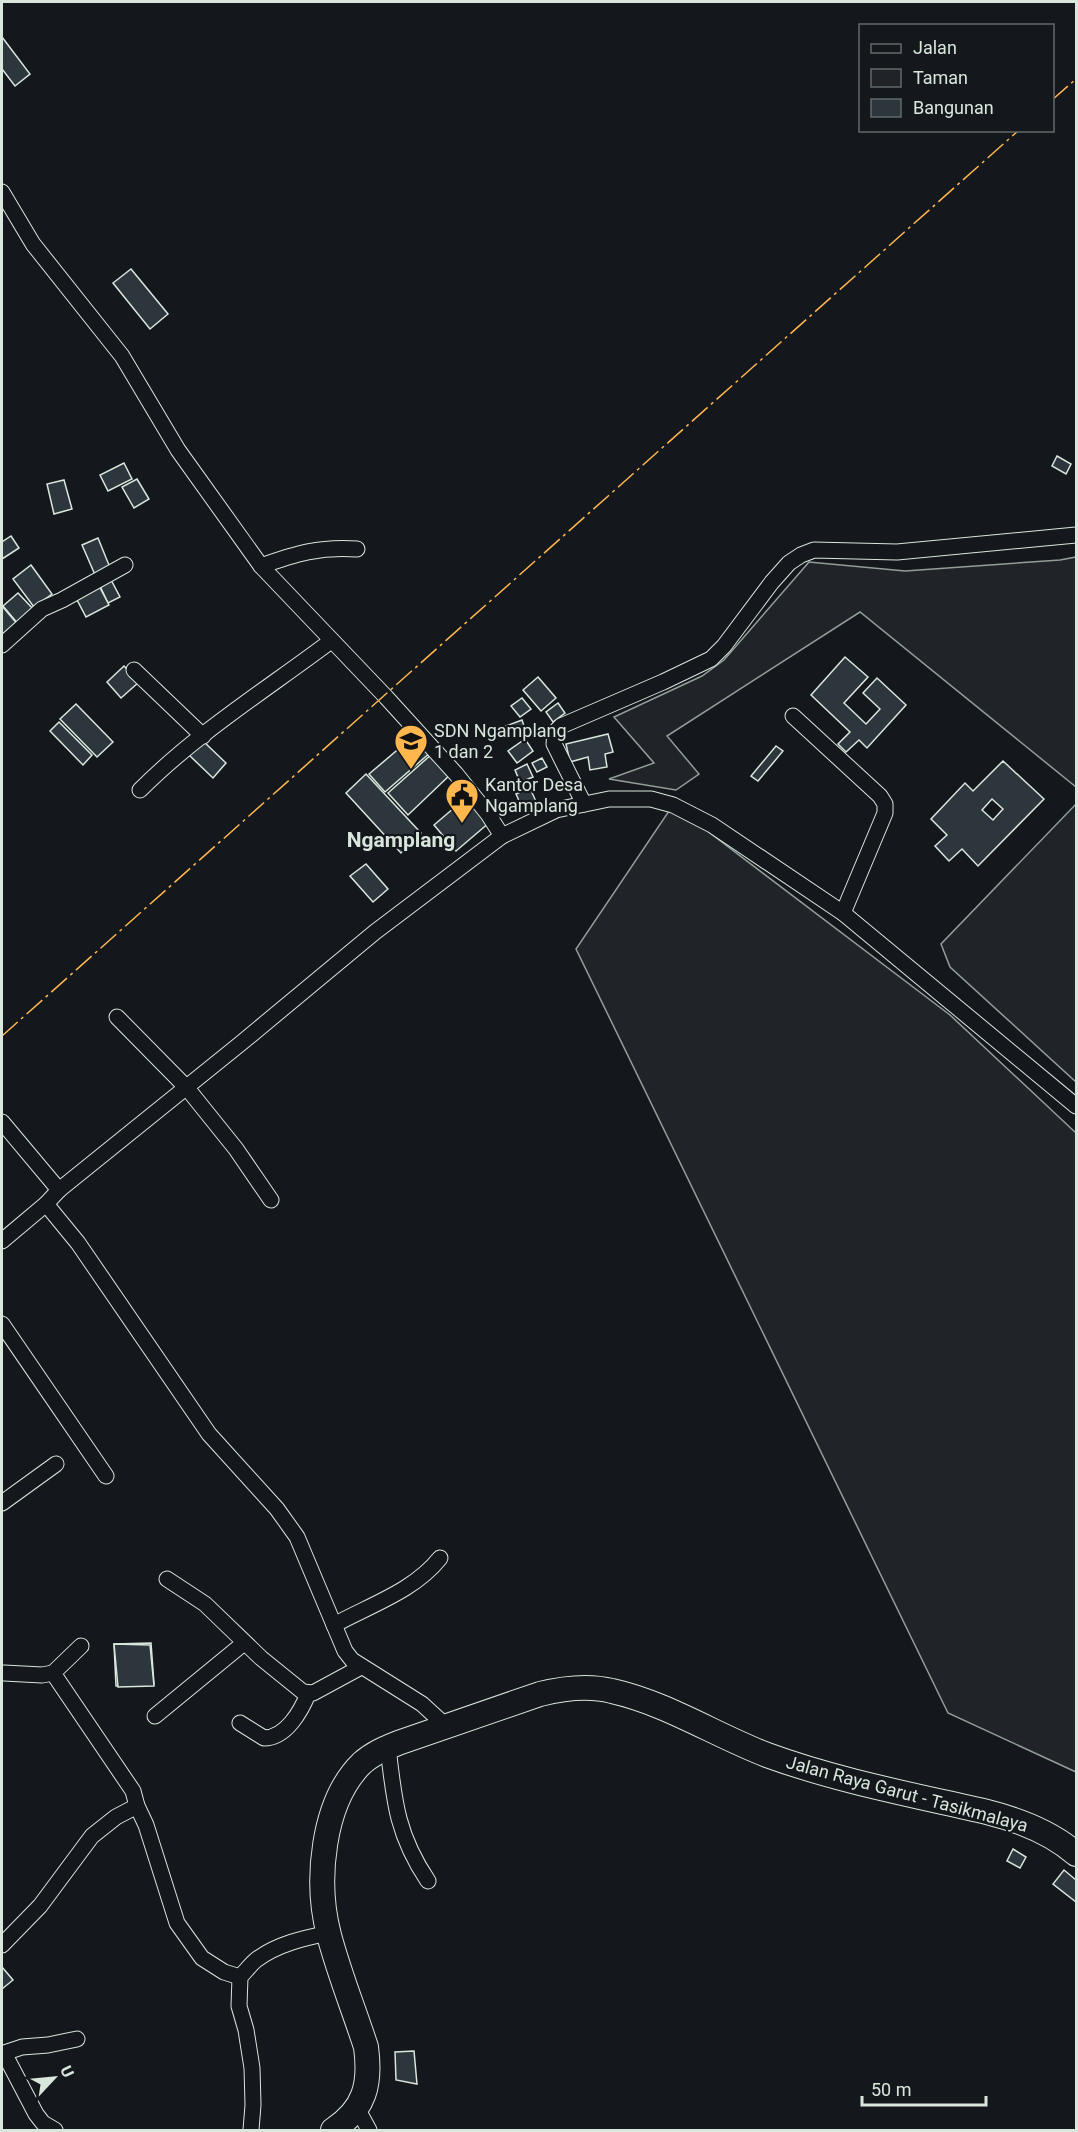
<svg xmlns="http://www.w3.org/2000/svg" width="1078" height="2132" font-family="Roboto,sans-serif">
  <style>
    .green { fill: #202428; stroke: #939e99; stroke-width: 1.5 }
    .building { fill: #2c363c; stroke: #d8e6dc; stroke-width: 1.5; fill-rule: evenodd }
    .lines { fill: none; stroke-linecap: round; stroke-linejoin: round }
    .street-casing { stroke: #d8e6dc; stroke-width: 17 }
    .primary-casing { stroke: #d8e6dc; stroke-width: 26 }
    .street { stroke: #14181c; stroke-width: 15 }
    .primary { stroke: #14181c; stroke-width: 24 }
    .power { stroke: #ffb74d; stroke-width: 1.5; stroke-dasharray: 21 4.5 3 4.5; stroke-linecap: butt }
    .labels { text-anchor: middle; stroke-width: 4.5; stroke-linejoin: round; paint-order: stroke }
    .poi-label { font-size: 18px; fill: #d8e6dc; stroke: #14181c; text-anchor: start }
    .street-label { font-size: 18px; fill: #d8e6dc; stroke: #14181c }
    .quarter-label { font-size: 21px; font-weight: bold; fill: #d8e6dc; stroke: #14181c }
  </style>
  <rect width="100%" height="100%" fill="#14181c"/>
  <g class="green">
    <polygon points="1076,557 1076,787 860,612 667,736 699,774 676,790 609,779 654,763 614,717 702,676 724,660 809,562 905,571 1060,560"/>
    <polygon points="1076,804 1076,1082 950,967 941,944"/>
    <polygon points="673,805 950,1015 1076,1133 1076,1772 948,1713 576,949"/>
  </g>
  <g class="building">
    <polygon points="2,37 30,74 15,86 2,69"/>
    <polygon points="131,269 168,314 150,329 113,283"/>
    <polygon points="1057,456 1071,464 1066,474 1052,466"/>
    <polygon points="124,463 132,479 108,491 100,475"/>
    <polygon points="137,479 149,499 134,508 122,487"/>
    <polygon points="64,480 72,509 54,514 47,484"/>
    <polygon points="11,536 19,548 2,559 2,542"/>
    <polygon points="98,538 111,570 96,577 82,545"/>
    <polygon points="31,565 52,594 34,607 13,579"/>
    <polygon points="109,576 120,597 108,603 98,582"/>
    <polygon points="98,584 109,605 86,617 75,596"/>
    <polygon points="18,593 35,611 19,625 3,606"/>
    <polygon points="2,606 19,626 2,641"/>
    <polygon points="845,657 868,677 844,703 866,724 880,709 863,693 877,678 906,705 867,748 859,740 846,752 838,744 850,732 811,695"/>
    <polygon points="124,666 139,682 121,698 107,682"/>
    <polygon points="538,677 556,698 541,711 523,690"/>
    <polygon points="522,698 531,709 520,717 511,706"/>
    <polygon points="558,703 565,713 553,722 546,712"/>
    <polygon points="76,704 113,742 97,757 60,719"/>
    <polygon points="522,720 525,729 509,735 506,726"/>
    <polygon points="59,722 92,755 83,765 50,731"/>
    <polygon points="608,734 613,752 605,754 607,767 590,770 588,757 570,762 566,744"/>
    <polygon points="415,735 431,752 385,792 369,774"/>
    <polygon points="525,739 533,751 517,763 508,751"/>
    <polygon points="203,741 226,763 213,778 189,755"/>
    <polygon points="776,746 783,751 758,781 751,776"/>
    <polygon points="433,753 452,773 408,815 388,793"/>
    <polygon points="542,758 547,767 537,772 532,763"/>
    <path d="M1003,761l41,38 -66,67 -16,-17 -13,12 -14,-15 12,-11 -16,-16 34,-36 8,8zM992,799l11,10 -10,11 -11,-10z"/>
    <polygon points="527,764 533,777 520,782 515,770"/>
    <polygon points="366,774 421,833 401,853 346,793"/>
    <polygon points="530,788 538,806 524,812 516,794"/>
    <polygon points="468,796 490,822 456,851 434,825"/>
    <polygon points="366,864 388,889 373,902 350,876"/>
    <polygon points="151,1643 154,1684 116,1686 114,1644"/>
    <polygon points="114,1644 150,1645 154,1686 118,1687"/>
    <polygon points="1013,1849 1026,1857 1020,1868 1007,1861"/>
    <polygon points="1064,1870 1076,1880 1076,1902 1053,1884"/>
    <polygon points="2,1967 13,1980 2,1989"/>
    <polygon points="414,2051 417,2084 396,2080 395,2052"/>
  </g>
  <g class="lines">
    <defs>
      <g id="street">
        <polyline points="2,192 33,244 122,356 178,450 261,566 386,697 456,774 488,814 502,836 556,810 609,799 651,799 673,805 712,825 843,913 1076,1106"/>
        <path d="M261,566c34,-12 59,-20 96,-17"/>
        <polyline points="2,645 42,609 62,600 125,565"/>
        <polyline points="134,670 203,736"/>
        <polyline points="793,716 880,796 885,804 885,813 843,913"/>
        <path d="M140,790c57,-57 127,-101 191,-149"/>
        <polyline points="584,804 554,744 555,732 561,726 663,682 711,659 724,646 772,582 789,563 801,555 814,550 897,552 1076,535"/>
        <polyline points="117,1017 187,1088 236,1149 271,1200"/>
        <polyline points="2,1122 59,1190"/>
        <polyline points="46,1204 78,1243 209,1434 277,1509 297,1537 345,1651 352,1660 422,1704 446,1726"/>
        <polyline points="2,1241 46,1204 59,1190 240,1044 375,932 502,836"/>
        <polyline points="2,1324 106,1476"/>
        <polyline points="2,1503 56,1464"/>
        <polyline points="167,1579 205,1604 261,1658 303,1692 313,1693 361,1667"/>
        <path d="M334,1625c36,-20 80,-34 106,-67"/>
        <polyline points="81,1646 53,1673 133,1791 137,1806 146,1825 177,1923 202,1958 224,1972 240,1977"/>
        <polyline points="4,1673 42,1675 53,1673"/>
        <polyline points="155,1716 244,1643"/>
        <path d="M240,1723l24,15c22,0 37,-27 44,-44"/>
        <path d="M388,1747c6,54 9,88 40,134"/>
        <polyline points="2,1945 40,1906 92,1836 116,1817 137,1806"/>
        <polyline points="357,2108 369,2130"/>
        <polyline points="55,2130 43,2123 36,2114 4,2053 22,2047 48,2045 77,2039"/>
        <path d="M251,2130l2,-25 -1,-37 -6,-38 -7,-24 1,-29c5,-5 10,-12 16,-17 21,-16 48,-22 73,-27"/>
      </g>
      <path id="primary" d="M333,2130c32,-21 38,-46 33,-83 -12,-37 -27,-74 -37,-112 -14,-53 -7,-133 33,-172 11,-10 24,-15 36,-20l142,-49c24,-6 48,-9 72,-3 54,12 103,44 155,64 71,26 146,40 220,57 32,8 65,21 89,42"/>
    </defs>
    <use href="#street" class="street-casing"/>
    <use href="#primary" class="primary-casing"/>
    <use href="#street" class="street"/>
    <use href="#primary" class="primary"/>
    <g class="power">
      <polyline points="1052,100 1076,79"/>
      <polyline points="2,1036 1019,130"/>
    </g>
  </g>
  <defs>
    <symbol id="school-pin" viewBox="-11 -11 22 30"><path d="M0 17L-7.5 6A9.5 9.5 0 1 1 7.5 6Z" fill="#ffb74d" stroke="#14181c"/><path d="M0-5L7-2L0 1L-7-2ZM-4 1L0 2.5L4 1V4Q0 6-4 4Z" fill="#111"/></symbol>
    <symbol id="civic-pin" viewBox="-11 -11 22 30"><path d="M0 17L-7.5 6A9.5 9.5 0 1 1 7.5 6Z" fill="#ffb74d" stroke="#14181c"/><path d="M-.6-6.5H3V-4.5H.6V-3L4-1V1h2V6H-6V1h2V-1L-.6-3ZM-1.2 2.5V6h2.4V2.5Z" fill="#111"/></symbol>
  </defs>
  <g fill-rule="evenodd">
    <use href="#school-pin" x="392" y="722" width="38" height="52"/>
    <use href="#civic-pin" x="443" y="776" width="38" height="52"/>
  </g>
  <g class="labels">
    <g class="poi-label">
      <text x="434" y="737">SDN Ngamplang<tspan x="434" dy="21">1 dan 2</tspan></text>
      <text x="485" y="791">Kantor Desa<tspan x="485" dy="21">Ngamplang</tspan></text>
    </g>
    <g class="street-label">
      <text transform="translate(907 1794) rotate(15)" y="6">Jalan Raya Garut - Tasikmalaya</text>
    </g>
    <g class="quarter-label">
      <text x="401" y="847">Ngamplang</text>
    </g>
  </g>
  <rect width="1078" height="2132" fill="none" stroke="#d8e6dc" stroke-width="6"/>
  <rect x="859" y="24" width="195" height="108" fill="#14181c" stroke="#626a69" stroke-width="1.5"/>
  <rect x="871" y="44" width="30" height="9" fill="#14181c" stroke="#626a69" stroke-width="1.5"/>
  <text x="913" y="54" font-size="18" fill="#d8e6dc">Jalan</text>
  <rect x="871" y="69" width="30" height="18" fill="#202428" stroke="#626a69" stroke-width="1.5"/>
  <text x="913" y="84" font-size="18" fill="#d8e6dc">Taman</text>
  <rect x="871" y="99" width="30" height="18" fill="#2c363c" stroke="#626a69" stroke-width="1.5"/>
  <text x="913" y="114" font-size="18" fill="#d8e6dc">Bangunan</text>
  <g transform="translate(54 2078) rotate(64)" stroke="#14181c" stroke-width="4.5" paint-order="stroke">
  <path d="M0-4.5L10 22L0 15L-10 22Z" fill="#d8e6dc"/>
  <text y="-9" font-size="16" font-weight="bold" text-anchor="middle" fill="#d8e6dc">U</text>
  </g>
  <path d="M862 2096v9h124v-9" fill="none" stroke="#d8e6dc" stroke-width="3"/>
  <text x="871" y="2096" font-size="18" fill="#d8e6dc" stroke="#14181c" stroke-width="4.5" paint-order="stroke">50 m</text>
</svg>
